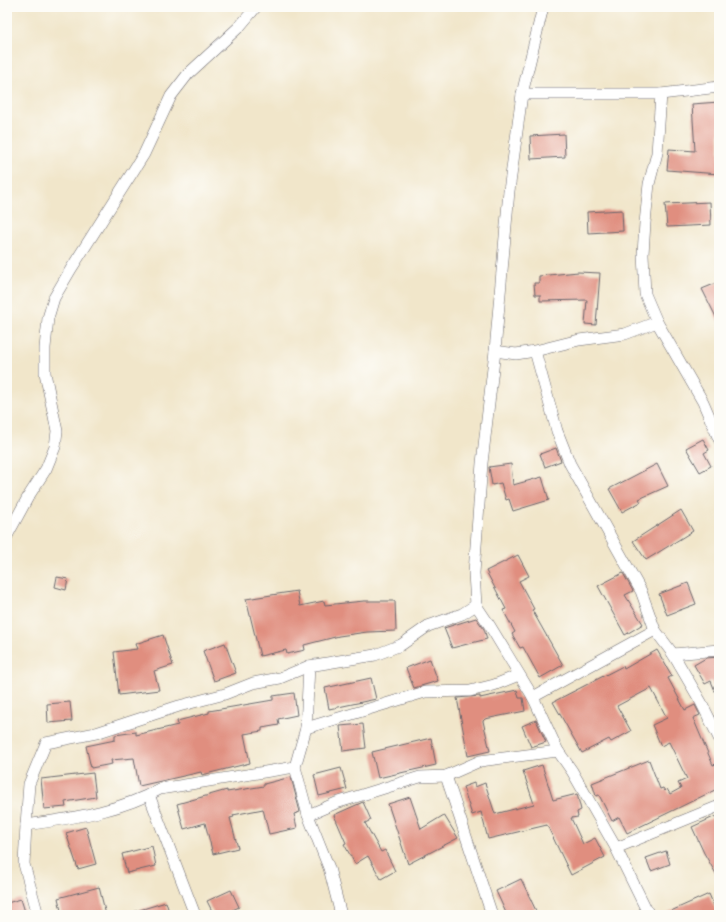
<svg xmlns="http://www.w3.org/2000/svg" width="726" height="922" font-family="Pangolin,sans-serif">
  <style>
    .building { fill: #e08e7f }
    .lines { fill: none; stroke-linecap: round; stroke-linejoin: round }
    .street-casing { stroke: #6a676d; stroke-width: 12 }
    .street { stroke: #fff; stroke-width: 11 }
  </style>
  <rect width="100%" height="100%" fill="#fdfcf7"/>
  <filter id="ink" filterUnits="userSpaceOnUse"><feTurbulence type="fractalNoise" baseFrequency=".025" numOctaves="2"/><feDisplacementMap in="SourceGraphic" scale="8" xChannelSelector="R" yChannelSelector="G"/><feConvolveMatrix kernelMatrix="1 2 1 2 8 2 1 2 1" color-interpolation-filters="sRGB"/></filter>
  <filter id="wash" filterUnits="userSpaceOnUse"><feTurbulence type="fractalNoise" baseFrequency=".012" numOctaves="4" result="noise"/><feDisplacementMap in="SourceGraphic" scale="16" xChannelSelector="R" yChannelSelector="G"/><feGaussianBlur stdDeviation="0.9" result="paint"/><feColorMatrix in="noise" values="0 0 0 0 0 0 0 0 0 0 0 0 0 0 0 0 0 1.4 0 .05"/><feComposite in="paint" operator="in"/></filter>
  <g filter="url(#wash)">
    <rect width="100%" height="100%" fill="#f1e6ca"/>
    <g id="blocks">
      <g class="building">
        <polygon points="719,102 719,174 667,170 669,149 695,151 692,104"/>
        <polygon points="564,134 565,157 531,159 530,136"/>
        <polygon points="710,202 711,225 667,227 665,204"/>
        <polygon points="622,210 623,231 588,233 587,212"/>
        <polygon points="578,272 600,273 596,325 585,324 587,300 540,301 540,295 535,295 534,283 539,283 539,276"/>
        <polygon points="719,282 719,323 702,289"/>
        <polygon points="703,439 709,450 704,453 711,466 700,472 686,448"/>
        <polygon points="556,448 561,461 545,467 540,454"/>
        <polygon points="511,464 513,485 542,477 549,500 513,511 509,499 506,500 501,483 492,485 489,467"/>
        <polygon points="657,464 668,486 639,499 641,502 622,512 609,489"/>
        <polygon points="681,510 693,531 646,560 633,541"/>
        <polygon points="518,555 529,576 519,581 534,609 532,610 563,665 540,678 523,647 520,648 512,634 515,632 503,610 506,609 486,571"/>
        <polygon points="623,573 633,591 625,595 643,624 625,635 598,586"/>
        <polygon points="57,577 68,579 66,590 55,587"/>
        <polygon points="688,583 696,604 667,615 659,594"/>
        <polygon points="297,591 300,606 324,601 325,605 364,601 395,601 396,631 367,632 339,636 304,645 305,650 287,654 286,650 260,656 246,599"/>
        <polygon points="476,618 484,629 487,639 452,648 444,628"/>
        <polygon points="163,635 173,665 154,671 159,690 119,695 114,652 137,649 135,644"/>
        <polygon points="225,643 236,673 214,681 203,651"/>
        <polygon points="657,650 672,676 668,678 685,710 695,705 700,715 693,718 713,765 719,763 719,788 627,833 619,817 612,821 599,795 596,796 592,783 649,760 660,789 663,788 665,791 667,789 670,794 681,788 678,783 687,779 669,742 661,746 652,725 667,718 651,688 617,706 631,731 611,742 609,739 582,753 553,702 623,666 624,669"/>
        <polygon points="719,657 719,701 711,681 705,684 694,665 706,658"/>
        <polygon points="430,659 438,681 414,688 406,668"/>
        <polygon points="371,678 376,699 329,709 325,688"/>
        <polygon points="517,690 519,698 523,698 525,711 485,719 483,721 490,751 468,756 457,698 480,696 480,698"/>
        <polygon points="294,693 297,715 278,719 279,725 262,728 262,731 244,734 250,763 202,775 201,772 139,786 134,758 111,760 112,764 91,768 86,746 115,740 115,735 136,732 136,735 178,725 177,721 209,713 209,711 273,700 273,696"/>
        <polygon points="70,702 72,721 48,723 47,704"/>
        <polygon points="536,720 546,742 531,747 522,726"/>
        <polygon points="363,724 366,748 343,751 340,726"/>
        <polygon points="431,738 436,765 378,778 372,752"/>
        <polygon points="542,765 553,800 577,794 581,810 577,812 578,817 571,818 583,844 595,838 605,857 571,875 547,825 488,839 481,812 472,815 463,787 474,783 475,787 485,783 495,814 534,804 523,771"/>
        <polygon points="341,768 347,789 319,796 314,775"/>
        <polygon points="93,773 96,797 65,802 66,807 44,809 41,779"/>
        <polygon points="291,777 300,812 294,814 297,828 269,834 263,809 233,815 234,817 230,818 238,848 213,854 205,823 184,829 177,804 227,790 227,792 264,786 264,784"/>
        <polygon points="410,797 421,829 444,815 458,838 408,864 388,804"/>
        <polygon points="363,802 371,820 365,823 381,852 385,850 395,871 381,879 368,856 355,864 344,844 346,843 334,815"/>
        <polygon points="716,816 719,823 719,879 704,853 692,827"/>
        <polygon points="86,827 96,864 78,869 66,833"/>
        <polygon points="152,846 156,866 127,873 122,854"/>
        <polygon points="666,851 670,864 651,871 646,858"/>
        <polygon points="521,879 538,915 507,915 496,891"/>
        <polygon points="99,887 106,915 62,915 58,898"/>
        <polygon points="231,890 239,907 222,915 214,915 207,901"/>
        <polygon points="709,894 718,915 662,915"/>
        <polygon points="21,899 26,915 7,915 7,903"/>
        <polygon points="166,902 170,915 134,915 133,912"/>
      </g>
    </g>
  </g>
  <g filter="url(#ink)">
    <use href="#blocks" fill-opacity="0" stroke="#6a676d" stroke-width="1"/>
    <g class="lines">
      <defs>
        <g id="street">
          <polyline points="543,7 522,94 509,191 495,351 482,463 474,573 476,605 490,626 533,697 558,751 572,771 616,848 649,915"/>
          <polyline points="522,94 661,94 719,87"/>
          <polyline points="661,94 657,153 649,184 645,223 643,254 645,294 657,322 703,402 719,439"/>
          <polyline points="495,351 516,354 535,351 579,340 625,334 657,322"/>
          <polyline points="535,351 557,431 570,464 641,591 655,630 673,654 701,702 719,738"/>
          <polyline points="7,536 28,497 46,469 55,447 57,431 45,373 45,348 48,318 54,298 71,269 144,154 171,96 188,74 240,26 256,7"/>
          <polyline points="673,654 719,650"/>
          <polyline points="309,666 306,728 295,767 308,815 329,868 341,915"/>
          <polyline points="533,697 655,630"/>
          <polyline points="306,728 425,692 470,691 494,685 519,675"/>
          <polyline points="446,776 492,915"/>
          <polyline points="149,795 195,915"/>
          <polyline points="308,815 336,803 420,777 446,776 480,761 558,751"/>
          <path d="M26,825c45,-7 93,-13 134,-36l135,-22"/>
          <polyline points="616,848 719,806"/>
          <polyline points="38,915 24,864 26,825 29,784 46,743 96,733 179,706 225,694 253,683 280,678 309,666 375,655 401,645 428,626 462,614 476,605"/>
        </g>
      </defs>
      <use href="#street" class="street-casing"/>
      <use href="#street" class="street"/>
    </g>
  </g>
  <rect width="726" height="922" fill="none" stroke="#fdfcf7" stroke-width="24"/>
</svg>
